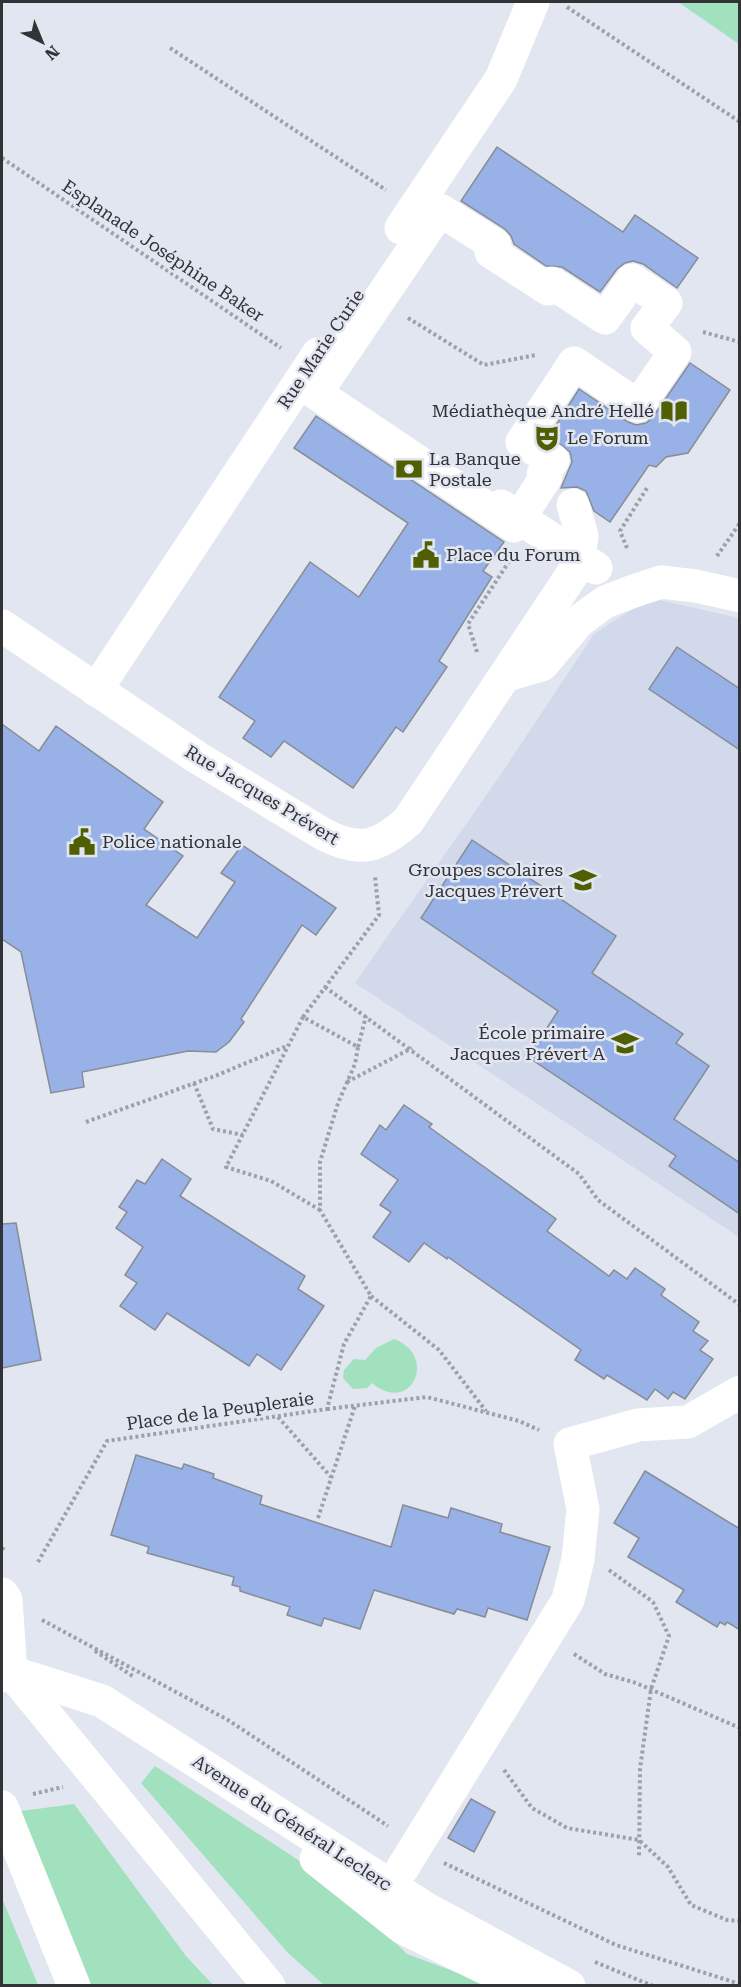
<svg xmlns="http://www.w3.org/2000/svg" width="741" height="1987" font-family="'Roboto Serif',serif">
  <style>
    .built { fill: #d1d9ea }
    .green { fill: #a1e1be }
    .building { fill: #98b1e6; stroke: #888c95; stroke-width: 1.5 }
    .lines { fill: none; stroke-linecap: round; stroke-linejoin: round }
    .path { stroke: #9da0a8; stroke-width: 4; stroke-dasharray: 3 3; stroke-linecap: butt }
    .minor { stroke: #fff; stroke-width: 33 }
    .highway { stroke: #fff; stroke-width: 33 }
    .labels { text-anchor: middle; stroke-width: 5; stroke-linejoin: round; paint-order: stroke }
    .street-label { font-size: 18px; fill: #323337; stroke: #e1e6f0 }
    .poi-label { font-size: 18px; fill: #323337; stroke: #e1e6f0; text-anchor: start }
  </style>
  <rect width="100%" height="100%" fill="#e1e6f0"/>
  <polygon class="built" points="650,598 739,618 739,1237 355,983 499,777 594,634"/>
  <g class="green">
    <polygon points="678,2 739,2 739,44"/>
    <path d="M394,1339c45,17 17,77 -22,44l-5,5 -14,1 -10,-11 1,-8 10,-11 11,1 11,-12z"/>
    <polygon points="155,1766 336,1885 407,1954 490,1985 324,1985 287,1952 141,1783"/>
    <polygon points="74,1804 186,1956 213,1985 88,1985 14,1812"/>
    <polygon points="2,1898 38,1985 2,1985"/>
  </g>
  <g class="building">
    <polygon points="497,147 623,232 635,215 698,258 677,288 643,264 633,261 625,263 617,269 600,292 562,267 546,266 514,244 511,236 505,229 461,201"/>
    <polygon points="690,363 730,390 688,453 666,457 656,467 649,465 610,522 594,511 586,491 577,487 561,488 572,462 570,452 549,436 579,389 628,422 636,425 646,423 653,417"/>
    <polygon points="316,416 504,542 483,571 492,577 439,661 447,667 403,732 396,727 353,788 284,741 271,757 243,738 255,721 219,697 310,562 359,597 408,523 294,448"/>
    <polygon points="677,647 740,689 740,750 649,689"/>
    <polygon points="2,724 39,751 56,726 163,802 144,829 183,856 146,905 197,938 235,882 221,873 242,845 336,908 316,935 302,925 241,1019 244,1022 229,1042 216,1052 188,1051 82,1072 84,1087 51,1093 21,952 2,939"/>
    <polygon points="472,840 616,936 592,973 683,1034 676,1043 709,1066 674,1119 740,1163 740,1214 669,1166 676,1156 528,1057 558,1011 421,918"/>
    <polygon points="404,1105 432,1124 429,1127 556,1219 547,1231 609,1276 614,1270 627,1279 635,1268 665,1289 661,1295 699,1322 693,1331 708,1341 700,1350 713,1359 685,1399 673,1392 668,1399 655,1389 647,1400 607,1375 604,1379 575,1360 581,1350 448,1257 447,1259 424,1243 409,1262 373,1237 391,1212 380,1205 398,1180 361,1154 380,1125 386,1130"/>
    <polygon points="162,1159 191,1179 180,1196 305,1276 298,1289 324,1306 281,1370 257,1354 249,1366 167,1313 155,1330 120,1306 137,1283 125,1275 143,1247 116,1228 127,1212 119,1207 137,1180 145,1184"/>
    <polygon points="16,1223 41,1360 2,1368 2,1224"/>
    <polygon points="136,1455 182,1469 184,1464 214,1474 213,1478 262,1496 260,1504 391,1547 403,1505 448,1518 451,1508 502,1524 500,1532 550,1547 527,1620 488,1608 485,1617 457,1609 454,1614 374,1590 360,1629 324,1618 321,1626 287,1615 290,1607 240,1591 240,1587 232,1585 234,1577 147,1553 149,1547 111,1535"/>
    <polygon points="645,1471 740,1529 740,1630 727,1622 725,1625 720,1622 717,1627 676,1602 684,1590 628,1557 639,1538 614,1523"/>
    <polygon points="471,1799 495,1812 474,1852 448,1838"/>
  </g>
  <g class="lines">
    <g class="path">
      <polyline points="567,7 740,122"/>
      <polyline points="170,48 386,190"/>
      <polyline points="2,158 281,348"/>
      <polyline points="408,318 484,365 536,355"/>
      <polyline points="703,332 740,342"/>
      <polyline points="627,548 620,531 647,488"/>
      <polyline points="717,556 740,523"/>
      <polyline points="477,652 468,624 510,560"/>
      <polyline points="325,987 579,1174 598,1200 740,1305"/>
      <polyline points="303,1017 226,1167 271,1181 320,1210"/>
      <polyline points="358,1047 366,1016"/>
      <polyline points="347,1082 412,1048"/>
      <polyline points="194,1083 213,1129 243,1135"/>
      <polyline points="86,1122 215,1076 287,1046"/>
      <polyline points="371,1296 439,1350 486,1411"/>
      <polyline points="327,1409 427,1397 519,1421 539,1430"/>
      <polyline points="278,1417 331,1477"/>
      <polyline points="318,1518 355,1406"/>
      <polyline points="2,1548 4,1550"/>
      <polyline points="38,1562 107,1441 327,1409 344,1344 371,1296 320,1210 320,1162 338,1103 355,1064 358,1047 303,1017 379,915 375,877"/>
      <polyline points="609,1570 653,1602 669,1636 651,1689 640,1769 639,1858"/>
      <polyline points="42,1620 228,1720 388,1826"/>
      <polyline points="95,1651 134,1677"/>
      <polyline points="574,1654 605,1674 636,1683 740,1728"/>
      <polyline points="504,1770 532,1808 567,1828 639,1840 668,1867 691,1905 727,1920 740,1921"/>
      <polyline points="33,1794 63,1787"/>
      <polyline points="444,1863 616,1945 740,1984"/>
      <polyline points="595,1962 653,1986"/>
    </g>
    <g class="minor">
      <polygon points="440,210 495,245 491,252 548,289 552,283 605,318 632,280 666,303 647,328 675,352 638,406 574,363 522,442 553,460 543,474 546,477 514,526 316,393"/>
      <polyline points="401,228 501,79 533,2"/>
      <polyline points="501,506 596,568"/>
      <path d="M2,626l196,132 125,76c36,19 55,14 85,-13l169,-254 5,-31 -9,-31"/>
      <polyline points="507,675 542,665 579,621 605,602 631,592 661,582 696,586 740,596"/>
      <polyline points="96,690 318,354"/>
      <polyline points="2,1594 6,1600 11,1672 2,1676"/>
      <polyline points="11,1672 102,1701 425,1908 569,1986"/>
      <polyline points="2,1807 74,1986"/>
      <polyline points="316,1859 403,1928 522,1986"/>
      <polyline points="402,1869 568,1600 578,1559 583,1509 570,1444 638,1425 688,1422 740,1392"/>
    </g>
    <polyline class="highway" points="11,1672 269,1986"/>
  </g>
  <defs>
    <symbol id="library-bare" viewBox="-9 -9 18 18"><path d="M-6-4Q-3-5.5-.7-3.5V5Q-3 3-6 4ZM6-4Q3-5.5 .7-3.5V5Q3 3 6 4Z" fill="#4f5f02" stroke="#e1e6f0" stroke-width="2.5" paint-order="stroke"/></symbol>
    <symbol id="theatre-bare" viewBox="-9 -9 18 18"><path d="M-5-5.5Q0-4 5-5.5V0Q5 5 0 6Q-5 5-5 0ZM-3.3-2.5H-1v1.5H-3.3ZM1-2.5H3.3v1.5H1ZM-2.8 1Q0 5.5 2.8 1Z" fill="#4f5f02" stroke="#e1e6f0" stroke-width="2.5" paint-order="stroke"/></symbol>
    <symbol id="bank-bare" viewBox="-9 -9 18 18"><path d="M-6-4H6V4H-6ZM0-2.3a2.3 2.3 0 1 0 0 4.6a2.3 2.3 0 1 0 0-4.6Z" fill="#4f5f02" stroke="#e1e6f0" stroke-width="2.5" paint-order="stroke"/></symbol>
    <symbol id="civic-bare" viewBox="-9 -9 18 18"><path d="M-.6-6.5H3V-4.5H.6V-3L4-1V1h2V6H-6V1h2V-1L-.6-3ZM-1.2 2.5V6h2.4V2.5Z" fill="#4f5f02" stroke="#e1e6f0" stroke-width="2.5" paint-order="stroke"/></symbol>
    <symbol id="school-bare" viewBox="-9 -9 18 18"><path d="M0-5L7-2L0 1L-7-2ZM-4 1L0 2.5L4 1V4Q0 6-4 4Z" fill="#4f5f02" stroke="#e1e6f0" stroke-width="2.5" paint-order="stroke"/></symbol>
  </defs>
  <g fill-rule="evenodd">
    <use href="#library-bare" x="655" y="392" width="38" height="38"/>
    <use href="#theatre-bare" x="528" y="419" width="38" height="38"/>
    <use href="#bank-bare" x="390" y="450" width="38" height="38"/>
    <use href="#civic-bare" x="407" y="536" width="38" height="38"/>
    <use href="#civic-bare" x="63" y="823" width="38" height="38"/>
    <use href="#school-bare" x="564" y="861" width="38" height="38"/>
    <use href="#school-bare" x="606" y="1024" width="38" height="38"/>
  </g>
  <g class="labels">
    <g class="street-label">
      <text transform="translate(163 251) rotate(34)" y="6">Esplanade Joséphine Baker</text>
      <text transform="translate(321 349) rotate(-56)" y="6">Rue Marie Curie</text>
      <text transform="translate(262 795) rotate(31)" y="6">Rue Jacques Prévert</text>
      <text transform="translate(220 1411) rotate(-8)" y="6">Place de la Peupleraie</text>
      <text transform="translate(292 1823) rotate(33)" y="6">Avenue du Général Leclerc</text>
    </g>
    <g class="poi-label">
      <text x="654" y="417" text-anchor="end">Médiathèque André Hellé</text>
      <text x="567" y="444">Le Forum</text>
      <text x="429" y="465">La Banque<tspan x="429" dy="21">Postale</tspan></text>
      <text x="446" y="561">Place du Forum</text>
      <text x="102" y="848">Police nationale</text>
      <text x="563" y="876" text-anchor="end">Groupes scolaires<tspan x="563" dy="21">Jacques Prévert</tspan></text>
      <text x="605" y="1039" text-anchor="end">École primaire<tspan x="605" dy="21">Jacques Prévert A</tspan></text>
    </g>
  </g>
  <rect width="741" height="1987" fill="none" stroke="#323337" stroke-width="6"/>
  <g transform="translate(42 42) rotate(137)" stroke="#e1e6f0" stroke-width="4.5" paint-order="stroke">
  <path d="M0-4.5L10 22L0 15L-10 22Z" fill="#323337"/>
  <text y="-9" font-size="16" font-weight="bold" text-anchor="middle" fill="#323337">N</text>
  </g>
</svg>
